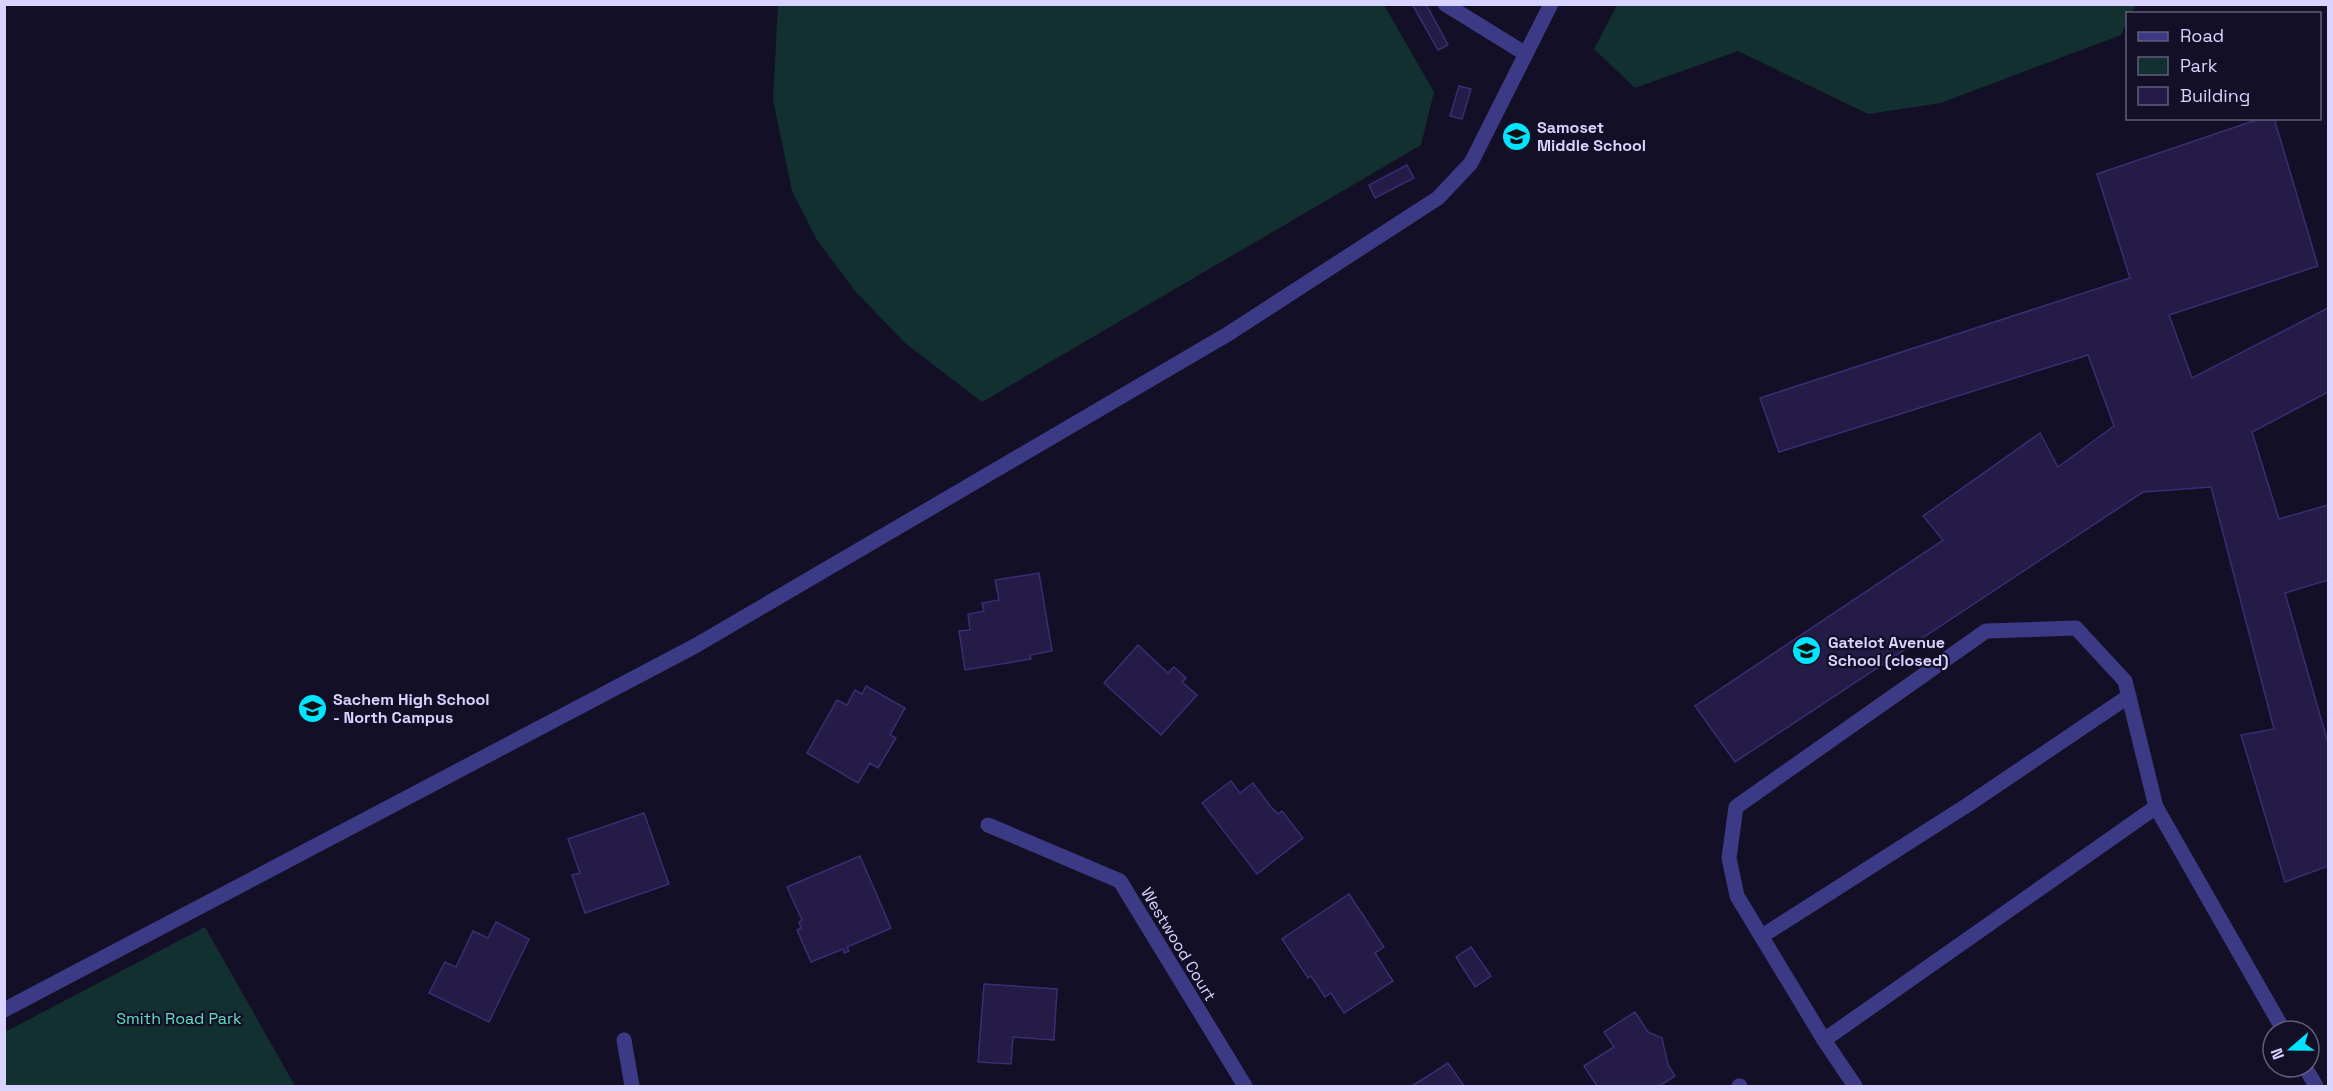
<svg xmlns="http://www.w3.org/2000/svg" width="2333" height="1091" font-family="'Space Grotesk',sans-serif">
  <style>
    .green { fill: #12302f }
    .building { fill: #241b47; stroke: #3b2d73; stroke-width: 1.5 }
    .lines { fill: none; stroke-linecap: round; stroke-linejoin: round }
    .minor { stroke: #3d3a85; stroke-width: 15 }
    .labels { text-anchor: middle; stroke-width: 4.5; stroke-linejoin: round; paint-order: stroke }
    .poi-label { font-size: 16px; font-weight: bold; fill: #d9d4ff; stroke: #130f26; text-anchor: start }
    .street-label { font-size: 16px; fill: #d9d4ff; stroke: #130f26 }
    .park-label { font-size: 16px; fill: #5fe0c0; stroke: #130f26 }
  </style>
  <rect width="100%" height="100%" fill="#130f26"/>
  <g class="green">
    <polygon points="778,4 1384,5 1434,92 1421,145 982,402 905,343 856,292 817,240 792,191 773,100"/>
    <polygon points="1617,5 1617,4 2136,5 2132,13 2128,14 2127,22 2121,35 1941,103 1868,114 1738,51 1635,88 1594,49"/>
    <polygon points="205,927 295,1086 5,1086 5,1032"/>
  </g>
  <g class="building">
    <polygon points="1412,4 1426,4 1448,45 1438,50"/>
    <polygon points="1459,86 1471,89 1462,119 1450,116"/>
    <polygon points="2262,118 2274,118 2318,266 2169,315 2192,378 2328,308 2328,392 2252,432 2279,519 2328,505 2328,580 2285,593 2328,743 2328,866 2285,882 2241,735 2274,729 2211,487 2143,492 1735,762 1695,706 1943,540 1923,516 2040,433 2058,467 2114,426 2088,355 1779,452 1760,398 2130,278 2097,174"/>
    <polygon points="1407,165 1414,178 1375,198 1369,185"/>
    <polygon points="1039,573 1052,651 1030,655 1031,659 965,670 959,631 970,630 968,614 984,611 982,603 999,600 995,580"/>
    <polygon points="1138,645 1168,673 1174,667 1186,678 1182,682 1197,695 1161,735 1104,683"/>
    <polygon points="866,686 905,708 890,735 896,738 878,768 870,763 858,783 807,753 837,700 847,705 855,690 862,694"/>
    <polygon points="1231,781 1240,793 1253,783 1271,807 1278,814 1282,811 1303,838 1257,874 1202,803"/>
    <polygon points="644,813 669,884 585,913 572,875 580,873 568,839"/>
    <polygon points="860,856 891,928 847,947 849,951 844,953 843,949 811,962 797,930 801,928 799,922 802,920 787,887"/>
    <polygon points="1349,894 1384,947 1375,953 1393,981 1344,1013 1331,993 1325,997 1311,976 1308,978 1282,939"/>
    <polygon points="496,922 529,939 489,1022 429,993 445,962 456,967 473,931 488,938"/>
    <polygon points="1471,947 1491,976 1475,987 1456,957"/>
    <polygon points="984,984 1057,989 1054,1040 1013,1037 1011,1064 978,1062"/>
    <polygon points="1635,1012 1648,1032 1662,1038 1668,1065 1675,1076 1659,1086 1597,1086 1584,1066 1614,1047 1604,1032"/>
    <polygon points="1448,1063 1464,1086 1412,1086"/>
  </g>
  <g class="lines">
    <g class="minor">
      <polyline points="1445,4 1526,54"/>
      <polyline points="988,825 1120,881 1245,1086"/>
      <polyline points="1762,936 1969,804 2129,696"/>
      <polyline points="4,1010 695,646 1228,334 1438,198 1471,163 1551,4"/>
      <polyline points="624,1040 632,1086"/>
      <polyline points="1824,1040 2156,807"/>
      <polyline points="2305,1067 2316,1086"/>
      <polyline points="1739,1086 1740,1086"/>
      <polyline points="1855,1086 1824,1040 1737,896 1729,858 1736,807 1986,631 2076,628 2125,681 2156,807 2284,1031"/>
    </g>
  </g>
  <defs>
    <symbol id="school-disc" viewBox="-11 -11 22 22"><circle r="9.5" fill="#00e5ff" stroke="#130f26"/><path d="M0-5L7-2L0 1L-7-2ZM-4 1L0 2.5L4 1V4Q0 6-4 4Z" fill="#111"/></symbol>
  </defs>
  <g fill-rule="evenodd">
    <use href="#school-disc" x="1500" y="120" width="33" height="33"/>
    <use href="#school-disc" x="1790" y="634" width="33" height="33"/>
    <use href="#school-disc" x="296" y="692" width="33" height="33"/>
  </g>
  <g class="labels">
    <g class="poi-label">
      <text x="1537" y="133">Samoset<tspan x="1537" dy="18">Middle School</tspan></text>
      <text x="1828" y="648">Gatelot Avenue<tspan x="1828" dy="18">School (closed)</tspan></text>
      <text x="333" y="705">Sachem High School<tspan x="333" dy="18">- North Campus</tspan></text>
    </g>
    <g class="street-label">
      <text transform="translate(1179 944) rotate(59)" y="6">Westwood Court</text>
    </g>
    <g class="park-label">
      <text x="179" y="1024">Smith Road Park</text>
    </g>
  </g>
  <rect width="2333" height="1091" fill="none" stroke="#d9d4ff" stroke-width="12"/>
  <rect x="2126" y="12" width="195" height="108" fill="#130f26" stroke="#625e7d" stroke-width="1.5"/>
  <rect x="2138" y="32" width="30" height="9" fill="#3d3a85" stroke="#625e7d" stroke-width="1.5"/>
  <text x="2180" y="42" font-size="18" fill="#d9d4ff">Road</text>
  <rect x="2138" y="57" width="30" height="18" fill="#12302f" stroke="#625e7d" stroke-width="1.5"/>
  <text x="2180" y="72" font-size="18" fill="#d9d4ff">Park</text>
  <rect x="2138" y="87" width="30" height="18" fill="#241b47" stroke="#625e7d" stroke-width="1.5"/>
  <text x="2180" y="102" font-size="18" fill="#d9d4ff">Building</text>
  <g transform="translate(2291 1049) rotate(250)"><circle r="28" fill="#130f26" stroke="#625e7d" stroke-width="1.5"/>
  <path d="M0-4.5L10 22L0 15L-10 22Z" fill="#00e5ff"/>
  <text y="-9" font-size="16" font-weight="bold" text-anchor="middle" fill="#d9d4ff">N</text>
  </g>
</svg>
